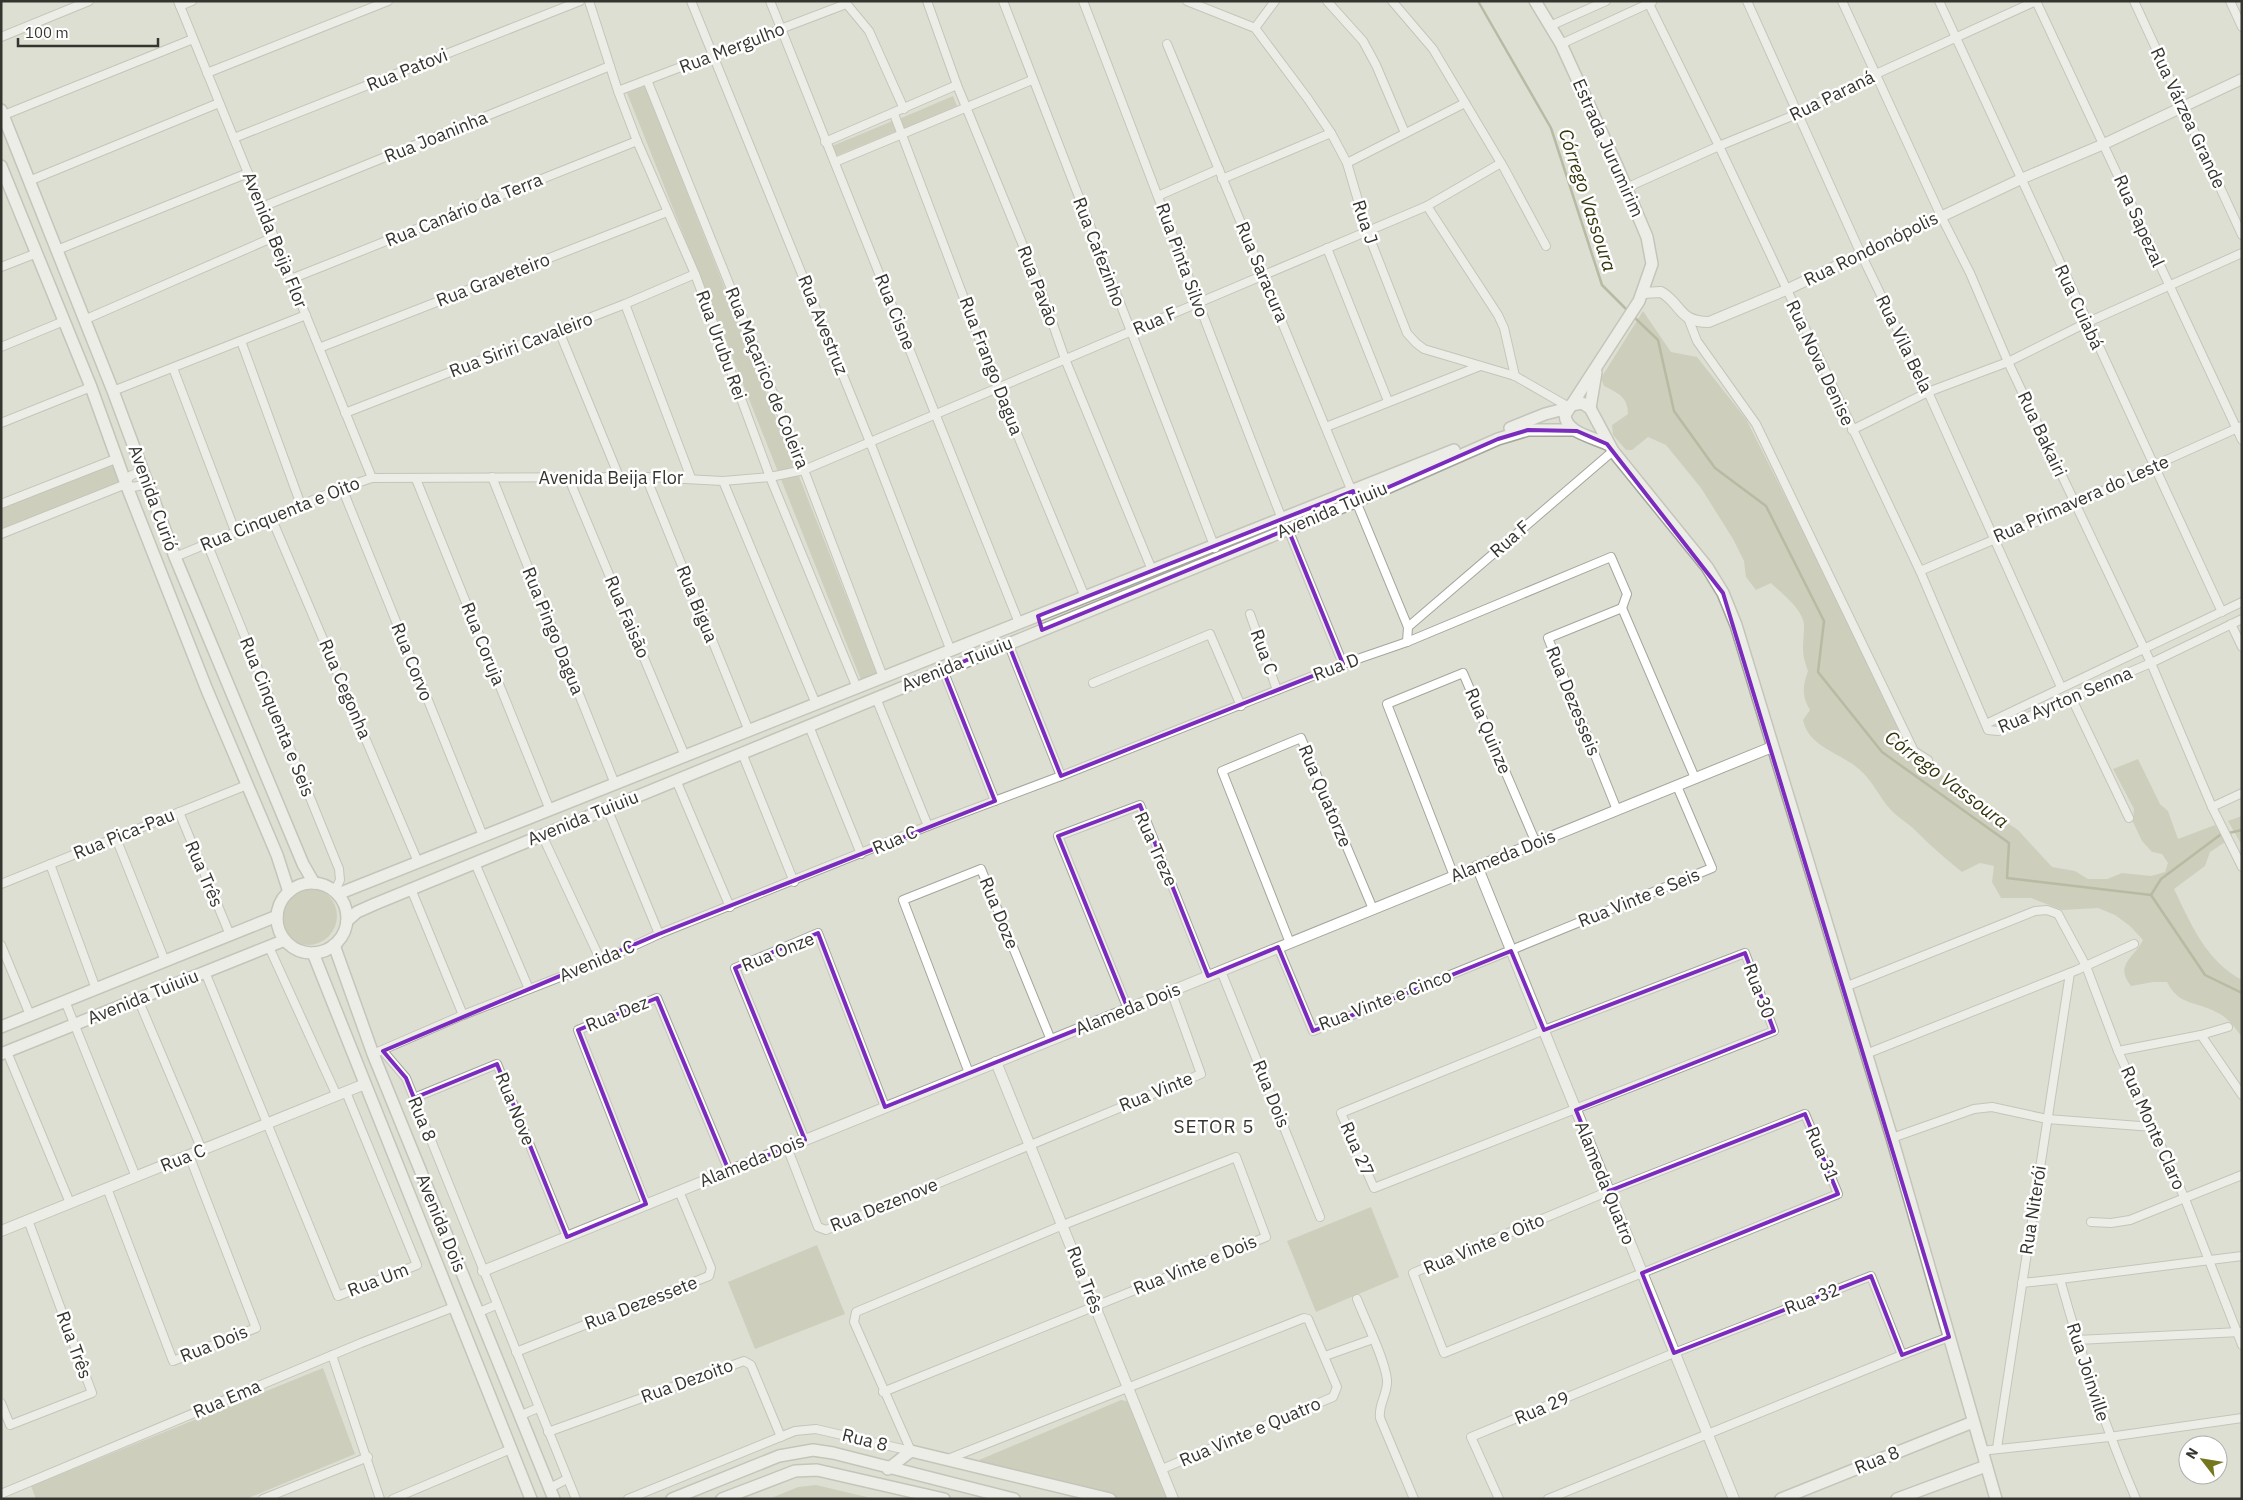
<svg xmlns="http://www.w3.org/2000/svg" width="2243" height="1500" font-family="'IBM Plex Sans',sans-serif">
  <style>
    .green { fill: #b9bb9d }
    .lines { fill: none; stroke-linecap: round; stroke-linejoin: round }
    .stream { stroke: #8c8e69; stroke-width: 2.5 }
    .minor-casing { stroke: #a5a69b; stroke-width: 10 }
    .tertiary-casing { stroke: #a5a69b; stroke-width: 12 }
    .secondary-casing { stroke: #a5a69b; stroke-width: 14 }
    .minor { stroke: #fff; stroke-width: 8 }
    .tertiary { stroke: #fff; stroke-width: 10 }
    .secondary { stroke: #fff; stroke-width: 11 }
    .marked { fill: none; stroke: #7b2cbf; stroke-width: 4; stroke-linejoin: round }
    .labels { text-anchor: middle; stroke-width: 5; stroke-linejoin: round; paint-order: stroke }
    .street-label { font-size: 18px; fill: #353530; stroke: #fff }
    .water-label { font-size: 19px; font-style: italic; fill: #34350c; stroke: #fff }
    .neighbourhood-label { font-size: 19px; letter-spacing: 1px; fill: #353530; stroke: #fff }
  </style>
  <rect width="100%" height="100%" fill="#dedfd3"/>
  <g class="green">
    <polygon points="645,86 877,674 861,680 627,93"/>
    <polygon points="953,96 957,106 903,129 899,119"/>
    <polygon points="895,120 899,130 836,156 832,146"/>
    <path d="M1643,311l28,41 26,5 49,62 81,160 82,170 13,15 35,19 43,35 18,12 34,37 23,4 13,8h19l15,-6 29,3 14,-4 3,-9 -6,-9 -10,-2 -10,-11 -9,-19 1,-13 -21,-40 25,-10 22,45 8,7 10,28 37,-14 10,17 -15,10 -5,14 -31,23c17,35 32,72 68,91v57c-8,-10 -14,-20 -26,-25 -20,-11 -37,-6 -49,-30h-14l-22,4c-17,-21 3,-28 12,-46l-13,-14 -15,-11 -17,-7 -36,2 -31,-12h-30l-9,-16 2,-16 -14,-3 -18,9c-15,-12 -29,-24 -43,-38 -9,-10 -20,-15 -29,-25 -10,-11 -17,-27 -28,-37 -18,-19 -53,-23 -59,-52l7,-10c-8,-14 -8,-23 -2,-39 -8,-21 -4,-26 -4,-46 -1,-16 -23,-32 -33,-42l-15,7 -10,-13 -2,-16 -11,-22 -32,-51 -35,-43 -18,-8 -16,13h-6l-13,-15 -1,-10 16,-11c0,-17 -10,-21 -24,-28l-3,-8z"/>
    <polygon points="114,463 122,483 1,530 1,508"/>
    <polygon points="2242,816 2242,843 2241,844 2228,821"/>
    <circle cx="308" cy="916" r="29"/>
    <polygon points="1371,1207 1399,1277 1316,1312 1287,1241"/>
    <polygon points="817,1245 845,1314 755,1349 728,1282"/>
    <polygon points="323,1368 355,1454 246,1499 36,1499 31,1486"/>
    <polygon points="1121,1400 1130,1402 1169,1499 1115,1499 972,1463"/>
    <polygon points="816,1485 875,1499 769,1499 798,1487"/>
  </g>
  <g class="lines">
    <g class="stream">
      <polyline points="1478,1 1551,128 1602,285 1628,311"/>
      <polyline points="1634,317 1658,340 1674,411 1715,468 1766,506 1824,621 1818,672 1882,752 2009,843 2007,878 2151,895 2205,975 2242,993"/>
      <polyline points="2151,895 2161,879 2220,835 2242,830"/>
    </g>
    <defs>
      <g id="minor">
        <polyline points="178,1 372,478"/>
        <polyline points="589,1 618,91 637,141 695,274 770,477 857,688"/>
        <polyline points="691,1 870,442 951,651"/>
        <polyline points="770,1 1019,623"/>
        <polyline points="927,1 957,85 1040,287 1065,359 1152,570"/>
        <polyline points="1003,1 1215,548"/>
        <path d="M1083,1c67,173 131,346 199,518"/>
        <polyline points="1187,1 1255,28 1308,99 1331,133 1347,163 1367,231 1407,333 1416,343 1424,349 1515,376 1569,407"/>
        <polyline points="1327,1 1363,41 1376,65 1405,133"/>
        <polyline points="1392,1 1433,49 1504,168 1546,246"/>
        <polyline points="1747,1 1861,254 1928,392 2061,687"/>
        <polyline points="1842,1 1941,216 1970,273 2008,362 2151,663 2212,807 2242,867"/>
        <polyline points="1939,1 2222,612"/>
        <polyline points="2036,1 2242,440"/>
        <polyline points="2134,1 2242,235"/>
        <polyline points="2230,1 2242,27"/>
        <polyline points="845,2 869,31 904,109"/>
        <polyline points="1649,4 1719,146 1920,571 1988,730 1998,731 2071,697 2151,663 2242,619"/>
        <polyline points="180,6 192,1"/>
        <polyline points="1550,26 1606,1"/>
        <polyline points="1255,28 1275,1"/>
        <polyline points="1,37 89,1"/>
        <polyline points="1167,44 1408,627 1407,642"/>
        <polyline points="1561,44 1652,2"/>
        <polyline points="207,73 388,1"/>
        <polyline points="647,80 804,470 883,677"/>
        <polyline points="618,91 846,4"/>
        <polyline points="894,114 998,388 1085,597"/>
        <polyline points="4,115 193,39"/>
        <polyline points="234,138 580,1"/>
        <polyline points="825,142 957,85"/>
        <polyline points="835,162 1032,80"/>
        <polyline points="1347,163 1465,103"/>
        <polyline points="1222,179 1331,133"/>
        <polyline points="29,181 219,103"/>
        <polyline points="1626,188 1719,146 1797,114 1876,74 2036,1"/>
        <polyline points="1158,196 1219,169"/>
        <polyline points="1427,206 1498,315 1504,328 1515,376"/>
        <polyline points="262,207 610,66"/>
        <polyline points="1327,248 1388,401"/>
        <polyline points="57,250 248,173"/>
        <polyline points="1,267 37,253"/>
        <polyline points="291,279 637,141"/>
        <polyline points="625,304 691,478"/>
        <polyline points="1688,318 1697,341 1756,424 1914,751 1928,760"/>
        <polyline points="84,320 274,237"/>
        <polyline points="559,331 620,479"/>
        <polyline points="241,341 301,505"/>
        <polyline points="1,347 64,321"/>
        <polyline points="319,348 667,212"/>
        <polyline points="173,368 235,531"/>
        <polyline points="113,391 306,315"/>
        <polyline points="345,413 625,304 695,274"/>
        <polyline points="1,423 91,387"/>
        <polyline points="1326,427 1480,366"/>
        <polyline points="1852,430 1928,392 2008,362 2086,323 2242,253"/>
        <polyline points="492,477 615,784"/>
        <polyline points="646,477 749,731"/>
        <polyline points="416,479 550,810"/>
        <polyline points="569,479 685,756"/>
        <polyline points="723,481 816,704"/>
        <polyline points="126,484 133,487 148,484"/>
        <polyline points="342,488 483,836"/>
        <polyline points="1,504 118,458"/>
        <polyline points="271,517 418,862"/>
        <polyline points="1288,529 1343,664"/>
        <polyline points="1,534 126,484 130,476 143,470"/>
        <polyline points="207,543 339,869 340,880 335,891"/>
        <polyline points="175,557 342,488 372,478 646,477 723,481 770,477 804,470 1427,206 1501,163"/>
        <polyline points="1920,571 2076,505 2142,471 2242,426"/>
        <polyline points="1622,608 1695,778"/>
        <polyline points="1250,614 1277,690"/>
        <polyline points="2231,624 2242,647"/>
        <polyline points="1408,627 1613,451"/>
        <polyline points="1008,643 1061,776"/>
        <polyline points="943,670 995,801"/>
        <polyline points="1093,683 1210,634 1241,706"/>
        <polyline points="2071,697 2129,818"/>
        <polyline points="876,698 928,826"/>
        <polyline points="1986,724 2242,602"/>
        <polyline points="809,726 861,854"/>
        <polyline points="742,753 794,882"/>
        <polyline points="676,780 730,907"/>
        <polyline points="2212,807 2242,793"/>
        <polyline points="607,808 659,934"/>
        <polyline points="179,812 230,935"/>
        <polyline points="542,835 601,961"/>
        <polyline points="116,838 165,961"/>
        <polyline points="475,863 529,989"/>
        <polyline points="50,864 96,989"/>
        <polyline points="1454,876 1387,704 1463,673 1536,843"/>
        <polyline points="1,884 247,785"/>
        <polyline points="411,889 463,1015"/>
        <polyline points="1290,943 1222,771 1301,738 1373,909"/>
        <polyline points="1,945 30,1015"/>
        <polyline points="269,947 337,1096"/>
        <polyline points="1278,947 1313,1031 1712,868 1677,786"/>
        <polygon points="1745,953 1774,1031 1374,1188 1341,1113 1544,1030"/>
        <polyline points="1221,971 1320,1217"/>
        <polyline points="205,972 338,1296 417,1265 346,1092"/>
        <polyline points="1845,987 2035,911 2047,910 2058,914 2086,966 2118,1051 2185,1199 2242,1345"/>
        <polyline points="138,999 202,1150"/>
        <polyline points="65,1001 136,1177"/>
        <polyline points="1128,1009 1058,836 1140,805 1208,976"/>
        <polyline points="2201,1035 2228,1027"/>
        <polyline points="383,1051 406,1078 414,1098 576,1499"/>
        <polyline points="2118,1051 2201,1035 2242,1095"/>
        <polyline points="7,1052 70,1203"/>
        <polyline points="373,1054 463,1015 601,961 659,934 928,826 1061,776 1343,664 1407,642 1611,557 1627,594 1622,608 1548,638 1617,810"/>
        <polyline points="1866,1054 2077,970 2134,944"/>
        <polyline points="969,1073 903,900 981,869 1051,1040"/>
        <polyline points="414,1098 497,1064 567,1237"/>
        <polygon points="1805,1114 1838,1194 1444,1353 1413,1273 1609,1191"/>
        <polyline points="1892,1138 1974,1109 1992,1107 2047,1119 2153,1127"/>
        <polyline points="805,1140 735,968 818,933 885,1107"/>
        <polyline points="787,1147 818,1227 826,1230 1201,1074 1171,991"/>
        <polyline points="107,1188 173,1361 256,1328 189,1155"/>
        <polyline points="646,1204 578,1030 657,998 729,1171"/>
        <polyline points="2091,1222 2111,1223 2130,1220 2242,1175"/>
        <polyline points="2060,1279 2242,1256"/>
        <path d="M2022,1283l38,-4c21,76 45,148 76,220"/>
        <path d="M1357,1299c8,21 28,60 30,81 1,14 -9,24 -7,38l34,81"/>
        <polyline points="477,1313 496,1305"/>
        <polyline points="2077,1340 2240,1332"/>
        <polyline points="516,1352 709,1276 711,1268 679,1191"/>
        <polyline points="332,1355 380,1499"/>
        <polyline points="1902,1355 1949,1337"/>
        <polyline points="1325,1356 1373,1339"/>
        <polyline points="883,1392 1266,1237 1236,1157 1063,1225 856,1312 854,1322 911,1451"/>
        <polyline points="1,1403 10,1425 92,1393 28,1220"/>
        <polyline points="519,1416 538,1408"/>
        <polyline points="548,1432 744,1361 751,1365 781,1437"/>
        <polyline points="1997,1448 2070,973"/>
        <polyline points="1981,1451 2109,1437 2242,1418"/>
        <polyline points="948,1459 1304,1318 1308,1319 1337,1387 1333,1397 1162,1469"/>
        <polyline points="550,1488 567,1479"/>
        <polyline points="1,1494 361,1343 454,1307"/>
        <polyline points="263,1499 368,1457"/>
        <polyline points="393,1499 511,1449"/>
        <polyline points="628,1499 795,1431 816,1429 911,1451"/>
        <polyline points="1499,1499 1471,1437 1674,1353 1871,1276 1902,1355 1548,1499"/>
      </g>
      <g id="tertiary">
        <path d="M1643,293l18,-1c21,12 17,30 48,30l77,-32 235,-111 83,-35 138,-65"/>
        <polyline points="1477,866 1734,1499"/>
        <polyline points="996,1062 1173,1499"/>
        <polyline points="1,1231 365,1084"/>
        <polyline points="483,1271 1772,747"/>
      </g>
      <g id="secondary">
        <path d="M1535,1l26,43 56,122 30,71 5,27 -13,37 -74,114c1,18 28,22 42,29"/>
        <polyline points="1,110 113,391 175,557 303,864 314,883"/>
        <polyline points="1,166 91,387 126,484 207,690 277,855 289,892"/>
        <polyline points="1571,405 1582,403 1590,408 1613,451 1707,567 1723,593 1736,625 1892,1138 1996,1499"/>
        <polyline points="1590,408 1596,372"/>
        <polyline points="1510,428 1545,414 1568,408"/>
        <circle cx="312" cy="918" r="35"/>
        <polyline points="338,894 1454,450"/>
        <polyline points="347,921 357,912 375,904 1357,501 1498,439 1528,430 1574,430"/>
        <polyline points="334,945 373,1054 554,1499"/>
        <polyline points="313,953 531,1499"/>
        <polyline points="1,1027 277,916"/>
        <polyline points="1,1054 285,940"/>
        <polyline points="888,1469 911,1451 1110,1499"/>
        <polyline points="672,1499 779,1456 813,1450 833,1453 1014,1499"/>
        <polyline points="722,1499 795,1471 817,1470 944,1499"/>
        <polyline points="1781,1499 1973,1422"/>
        <polyline points="1897,1499 1986,1466"/>
      </g>
    </defs>
    <use href="#minor" class="minor-casing"/>
    <use href="#tertiary" class="tertiary-casing"/>
    <use href="#secondary" class="secondary-casing"/>
    <use href="#minor" class="minor"/>
    <use href="#tertiary" class="tertiary"/>
    <use href="#secondary" class="secondary"/>
  </g>
  <path d="M0 0H2243V1500H0ZM1528,430l49,1 30,13 116,149 226,744 -47,18 -31,-79 -197,77 -32,-80 196,-79 -33,-80 -196,77 -33,-81 198,-79 -29,-78 -201,77 -33,-79 -198,80 -35,-84 -70,29 -68,-171 -82,31 70,173 -243,98 -67,-174 -83,35 70,172 -76,31 -72,-173 -79,32 68,174 -79,33 -70,-173 -83,34 -8,-20 -23,-27 276,-117 336,-133 -52,-131 65,-27 53,133 282,-112 -55,-135 -246,101 -4,-14 315,-125 4,10 141,-62z" fill="#dedfd3" fill-opacity=".55" fill-rule="evenodd"/>
  <path class="marked" d="M1528,430l49,1 30,13 116,149 226,744 -47,18 -31,-79 -197,77 -32,-80 196,-79 -33,-80 -196,77 -33,-81 198,-79 -29,-78 -201,77 -33,-79 -198,80 -35,-84 -70,29 -68,-171 -82,31 70,173 -243,98 -67,-174 -83,35 70,172 -76,31 -72,-173 -79,32 68,174 -79,33 -70,-173 -83,34 -8,-20 -23,-27 276,-117 336,-133 -52,-131 65,-27 53,133 282,-112 -55,-135 -246,101 -4,-14 315,-125 4,10 141,-62z"/>
  <g class="labels">
    <g class="street-label">
      <text transform="translate(732 48) rotate(-21)" y="6">Rua Mergulho</text>
      <text transform="translate(407 70) rotate(-22)" y="6">Rua Patovi</text>
      <text transform="translate(1832 96) rotate(-26)" y="6">Rua Paraná</text>
      <text transform="translate(2188 118) rotate(65)" y="6">Rua Várzea Grande</text>
      <text transform="translate(436 137) rotate(-22)" y="6">Rua Joaninha</text>
      <text transform="translate(1608 148) rotate(66)" y="6">Estrada Jurumirim</text>
      <text transform="translate(464 210) rotate(-22)" y="6">Rua Canário da Terra</text>
      <text transform="translate(2139 221) rotate(66)" y="6">Rua Sapezal</text>
      <text transform="translate(1365 222) rotate(72)" y="6">Rua J</text>
      <text transform="translate(275 240) rotate(68)" y="6">Avenida Beija Flor</text>
      <text transform="translate(1871 249) rotate(-26)" y="6">Rua Rondonópolis</text>
      <text transform="translate(1099 252) rotate(69)" y="6">Rua Cafezinho</text>
      <text transform="translate(1182 260) rotate(70)" y="6">Rua Pinta Silvo</text>
      <text transform="translate(1262 272) rotate(67)" y="6">Rua Saracura</text>
      <text transform="translate(493 280) rotate(-21)" y="6">Rua Graveteiro</text>
      <text transform="translate(1038 286) rotate(69)" y="6">Rua Pavão</text>
      <text transform="translate(2079 307) rotate(65)" y="6">Rua Cuiabá</text>
      <text transform="translate(895 312) rotate(68)" y="6">Rua Cisne</text>
      <text transform="translate(1155 321) rotate(-23)" y="6">Rua F</text>
      <text transform="translate(823 325) rotate(68)" y="6">Rua Avestruz</text>
      <text transform="translate(1904 344) rotate(64)" y="6">Rua Vila Bela</text>
      <text transform="translate(521 345) rotate(-21)" y="6">Rua Siriri Cavaleiro</text>
      <text transform="translate(721 345) rotate(70)" y="6">Rua Urubu Rei</text>
      <text transform="translate(1820 363) rotate(65)" y="6">Rua Nova Denise</text>
      <text transform="translate(991 366) rotate(69)" y="6">Rua Frango Dagua</text>
      <text transform="translate(767 378) rotate(68)" y="6">Rua Maçarico de Coleira</text>
      <text transform="translate(2042 434) rotate(65)" y="6">Rua Bakairi</text>
      <text x="611" y="484">Avenida Beija Flor</text>
      <text transform="translate(153 498) rotate(70)" y="6">Avenida Curió</text>
      <text transform="translate(2081 499) rotate(-24)" y="6">Rua Primavera do Leste</text>
      <text transform="translate(1332 510) rotate(-23)" y="6">Avenida Tuiuiu</text>
      <text transform="translate(280 514) rotate(-22)" y="6">Rua Cinquenta e Oito</text>
      <text transform="translate(1510 539) rotate(-41)" y="6">Rua F</text>
      <text transform="translate(697 604) rotate(68)" y="6">Rua Bigua</text>
      <text transform="translate(627 617) rotate(67)" y="6">Rua Faisão</text>
      <text transform="translate(553 631) rotate(68)" y="6">Rua Pingo Dagua</text>
      <text transform="translate(483 644) rotate(68)" y="6">Rua Coruja</text>
      <text transform="translate(1264 652) rotate(70)" y="6">Rua C</text>
      <text transform="translate(412 662) rotate(68)" y="6">Rua Corvo</text>
      <text transform="translate(957 664) rotate(-22)" y="6">Avenida Tuiuiu</text>
      <text transform="translate(1336 667) rotate(-21)" y="6">Rua D</text>
      <text transform="translate(345 689) rotate(67)" y="6">Rua Cegonha</text>
      <text transform="translate(2065 700) rotate(-23)" y="6">Rua Ayrton Senna</text>
      <text transform="translate(1573 701) rotate(68)" y="6">Rua Dezesseis</text>
      <text transform="translate(277 717) rotate(68)" y="6">Rua Cinquenta e Seis</text>
      <text transform="translate(1488 731) rotate(67)" y="6">Rua Quinze</text>
      <text transform="translate(1325 796) rotate(67)" y="6">Rua Quatorze</text>
      <text transform="translate(583 818) rotate(-22)" y="6">Avenida Tuiuiu</text>
      <text transform="translate(124 834) rotate(-22)" y="6">Rua Pica-Pau</text>
      <text transform="translate(895 840) rotate(-23)" y="6">Rua C</text>
      <text transform="translate(1156 849) rotate(66)" y="6">Rua Treze</text>
      <text transform="translate(1503 856) rotate(-22)" y="6">Alameda Dois</text>
      <text transform="translate(204 874) rotate(67)" y="6">Rua Três</text>
      <text transform="translate(1639 898) rotate(-22)" y="6">Rua Vinte e Seis</text>
      <text transform="translate(999 913) rotate(68)" y="6">Rua Doze</text>
      <text transform="translate(778 952) rotate(-22)" y="6">Rua Onze</text>
      <text transform="translate(597 961) rotate(-23)" y="6">Avenida C</text>
      <text transform="translate(1759 991) rotate(69)" y="6">Rua 30</text>
      <text transform="translate(143 997) rotate(-22)" y="6">Avenida Tuiuiu</text>
      <text transform="translate(1385 1000) rotate(-21)" y="6">Rua Vinte e Cinco</text>
      <text transform="translate(1128 1009) rotate(-22)" y="6">Alameda Dois</text>
      <text transform="translate(617 1014) rotate(-22)" y="6">Rua Dez</text>
      <text transform="translate(1156 1092) rotate(-22)" y="6">Rua Vinte</text>
      <text transform="translate(1271 1094) rotate(68)" y="6">Rua Dois</text>
      <text transform="translate(515 1109) rotate(68)" y="6">Rua Nove</text>
      <text transform="translate(422 1119) rotate(68)" y="6">Rua 8</text>
      <text transform="translate(2153 1128) rotate(66)" y="6">Rua Monte Claro</text>
      <text transform="translate(1357 1149) rotate(66)" y="6">Rua 27</text>
      <text transform="translate(1822 1154) rotate(67)" y="6">Rua 31</text>
      <text transform="translate(183 1158) rotate(-22)" y="6">Rua C</text>
      <text transform="translate(752 1161) rotate(-22)" y="6">Alameda Dois</text>
      <text transform="translate(1605 1183) rotate(68)" y="6">Alameda Quatro</text>
      <text transform="translate(884 1205) rotate(-22)" y="6">Rua Dezenove</text>
      <text transform="translate(2033 1210) rotate(-81)" y="6">Rua Niterói</text>
      <text transform="translate(441 1223) rotate(68)" y="6">Avenida Dois</text>
      <text transform="translate(1484 1244) rotate(-23)" y="6">Rua Vinte e Oito</text>
      <text transform="translate(1195 1265) rotate(-22)" y="6">Rua Vinte e Dois</text>
      <text transform="translate(378 1280) rotate(-21)" y="6">Rua Um</text>
      <text transform="translate(1085 1280) rotate(69)" y="6">Rua Três</text>
      <text transform="translate(1812 1299) rotate(-21)" y="6">Rua 32</text>
      <text transform="translate(641 1303) rotate(-21)" y="6">Rua Dezessete</text>
      <text transform="translate(214 1344) rotate(-22)" y="6">Rua Dois</text>
      <text transform="translate(74 1345) rotate(70)" y="6">Rua Três</text>
      <text transform="translate(2088 1372) rotate(72)" y="6">Rua Joinville</text>
      <text transform="translate(687 1381) rotate(-20)" y="6">Rua Dezoito</text>
      <text transform="translate(227 1399) rotate(-23)" y="6">Rua Ema</text>
      <text transform="translate(1542 1408) rotate(-23)" y="6">Rua 29</text>
      <text transform="translate(1250 1432) rotate(-23)" y="6">Rua Vinte e Quatro</text>
      <text transform="translate(865 1440) rotate(14)" y="6">Rua 8</text>
      <text transform="translate(1877 1460) rotate(-22)" y="6">Rua 8</text>
    </g>
    <g class="water-label">
      <text transform="translate(1588 200) rotate(72)" y="7">Córrego Vassoura</text>
      <text transform="translate(1947 779) rotate(37)" y="7">Córrego Vassoura</text>
    </g>
    <g class="neighbourhood-label">
      <text x="1214" y="1133">SETOR 5</text>
    </g>
  </g>
  <rect width="2243" height="1500" fill="none" stroke="#353530" stroke-width="5"/>
  <g transform="translate(2203 1460) rotate(301)"><circle r="24" fill="#ffffff" stroke="#aeaeac"/>
  <path d="M0-4L9 19L0 12L-9 19Z" fill="#75771f"/>
  <text y="-8" font-size="14" font-weight="bold" text-anchor="middle" fill="#353530">N</text>
  </g>
  <path d="M18 38v8h140v-8" fill="none" stroke="#353530" stroke-width="2.5"/>
  <text x="25" y="38" font-size="15" fill="#353530" stroke="#ffffff" stroke-width="4" paint-order="stroke">100 m</text>
</svg>
